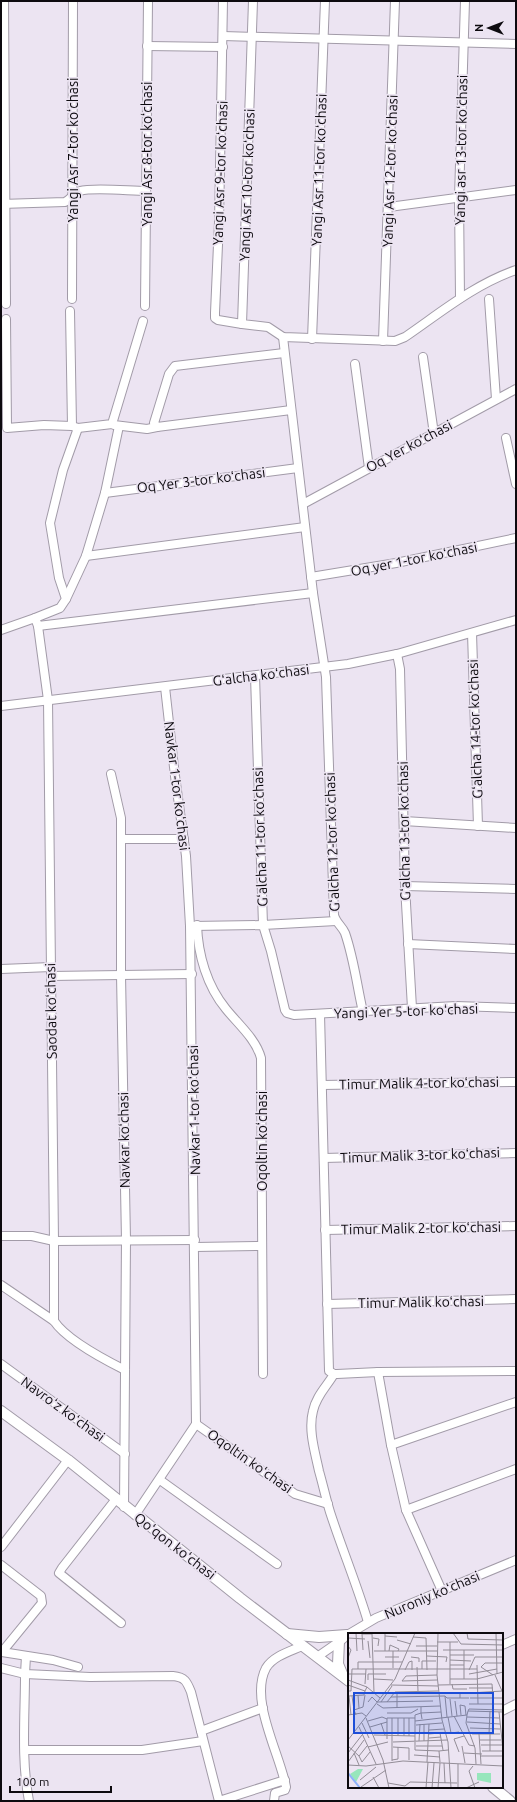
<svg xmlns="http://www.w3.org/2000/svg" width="517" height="1802" font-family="Ubuntu,sans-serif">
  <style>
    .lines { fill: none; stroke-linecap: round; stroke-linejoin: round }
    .minor-casing { stroke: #a29ba8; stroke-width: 10 }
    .major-casing { stroke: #a29ba8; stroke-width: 12 }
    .minor { stroke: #fff; stroke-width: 8 }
    .major { stroke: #fff; stroke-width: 10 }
    .labels { text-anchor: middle; stroke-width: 3.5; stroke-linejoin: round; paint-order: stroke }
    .street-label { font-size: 14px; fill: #0d0a0f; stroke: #ece4f2 }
    .inset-river { fill: none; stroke: #8db1fb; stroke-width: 2 }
    .inset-road { fill: none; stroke: #938d97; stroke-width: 1 }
    .view { fill: #1d4ed8; fill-opacity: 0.15; stroke: #1d4ed8; stroke-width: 2 }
    .inset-edge { fill: none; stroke: #0d0a0f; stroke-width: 2 }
  </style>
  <rect width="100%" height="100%" fill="#ece4f2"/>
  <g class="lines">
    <defs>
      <g id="minor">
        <polyline points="4,1 6,304"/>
        <polyline points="223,1 219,222 215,313 215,318 218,320 242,324"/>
        <path d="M253,1l-11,323 26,3 15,10 112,4 10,-4c35,-24 70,-53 111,-67"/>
        <polyline points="223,36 516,44"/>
        <polyline points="147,46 223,47"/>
        <path d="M1,204l64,-2c6,-3 9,-9 15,-11 13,-4 50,0 66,0"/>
        <polyline points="389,207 516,190"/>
        <polyline points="460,298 459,197 465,1"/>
        <polyline points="72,299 73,1"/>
        <polyline points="489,299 496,399"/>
        <polyline points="145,306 148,1"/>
        <polyline points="6,319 7,428 44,425 72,426"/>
        <path d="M283,337l30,256 13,84 8,238c2,8 8,11 11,18 9,26 12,53 18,79"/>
        <polyline points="312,339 325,1"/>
        <polyline points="383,341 395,1"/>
        <polyline points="284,353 175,366 169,374 154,423 157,427 291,410"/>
        <polyline points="423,357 434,434"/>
        <polyline points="355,364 369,468"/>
        <polyline points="114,425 147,429 157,427"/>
        <polyline points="78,428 112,424 143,321"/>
        <polyline points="506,438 516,484"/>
        <polyline points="105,493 298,468"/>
        <polyline points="303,504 516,389"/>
        <polyline points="86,556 305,527"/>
        <polyline points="311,577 396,563 516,538"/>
        <polyline points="66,599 86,556 105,493 119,426"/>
        <polyline points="38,626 313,593"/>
        <polyline points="1,630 35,618"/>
        <polyline points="472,633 478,826"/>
        <polyline points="397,654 400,669 405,886 412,1008"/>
        <polyline points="255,676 263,925 336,921"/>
        <polyline points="1,706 348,664 397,654 516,620"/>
        <polyline points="111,774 121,818 121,975 126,1240 124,1507"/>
        <polyline points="404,821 516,828"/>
        <polyline points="121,839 184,839"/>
        <polyline points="405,886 516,889"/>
        <path d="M197,925c1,30 10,61 29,84 12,15 30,30 35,49l2,316"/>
        <polyline points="192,926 263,925 271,951 285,1010 287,1013 294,1015 456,1006 516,1008"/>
        <polyline points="408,944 516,949"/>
        <polyline points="1,969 51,967"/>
        <polyline points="51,976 192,974"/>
        <polyline points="320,1014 329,1371 334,1374 337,1374 378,1372 516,1371"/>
        <polyline points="322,1085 516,1082"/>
        <polyline points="324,1158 516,1153"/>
        <polyline points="325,1230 516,1226"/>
        <polyline points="1,1236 32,1236 54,1241 195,1240"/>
        <polyline points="195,1247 262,1246"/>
        <path d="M1,1285l53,36c12,18 51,39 71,49"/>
        <polyline points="327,1304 516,1299"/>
        <polyline points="54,1321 54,1241 48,700 38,626 35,618 60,608 66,599 59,578 50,523 63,470 78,428 72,426 70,311"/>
        <polyline points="1,1364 125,1454"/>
        <polyline points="378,1372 391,1445 406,1510 442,1591"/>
        <path d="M334,1374c-7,12 -18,22 -21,37 -5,19 2,41 6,60 4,14 7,28 11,41 12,37 27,73 38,110"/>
        <polyline points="196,1424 295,1494 328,1504"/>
        <polyline points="391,1445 516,1402"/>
        <polyline points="160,1480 277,1564"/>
        <polyline points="116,1499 62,1568 59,1573 121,1623"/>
        <polyline points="406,1510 516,1469"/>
        <polyline points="135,1515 196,1424 190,926 186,856 175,776 165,687"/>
        <polyline points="1,1547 68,1460"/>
        <polyline points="1,1565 41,1596 42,1603 2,1652 53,1660 78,1667"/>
        <polyline points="349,1634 376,1618 516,1560"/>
        <polyline points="502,1645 516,1639"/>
        <path d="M26,1656l-1,18 65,3 83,-1c12,1 14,6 18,16l28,109 66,-21"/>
        <polyline points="317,1657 343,1639"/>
        <path d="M1,1668l24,6c0,42 -4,86 4,127"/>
        <polyline points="502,1711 516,1704"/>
        <polyline points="201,1731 263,1708"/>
        <polyline points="25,1750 142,1750 203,1741"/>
        <path d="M274,1801l1,-8 10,-3 1,-3c-6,-33 -37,-87 -20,-119 7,-12 25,-17 36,-22"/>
      </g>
      <g id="major">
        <polyline points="1,1411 68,1460 240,1598 349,1681"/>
        <polyline points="287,1634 319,1637 347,1635"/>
        <polyline points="339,1641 338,1664 343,1676"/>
        <polyline points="493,1787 510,1801"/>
      </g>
    </defs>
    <use href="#minor" class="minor-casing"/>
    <use href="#major" class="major-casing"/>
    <use href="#minor" class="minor"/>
    <use href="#major" class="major"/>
  </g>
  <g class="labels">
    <g class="street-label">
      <text transform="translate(73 150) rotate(-90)" y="5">Yangi Asr 7-tor koʻchasi</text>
      <text transform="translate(461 150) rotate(-89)" y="5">Yangi asr 13-tor koʻchasi</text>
      <text transform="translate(147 154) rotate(-90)" y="5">Yangi Asr 8-tor koʻchasi</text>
      <text transform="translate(319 170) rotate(-88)" y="5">Yangi Asr 11-tor koʻchasi</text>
      <text transform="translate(390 171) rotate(-88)" y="5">Yangi Asr 12-tor koʻchasi</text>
      <text transform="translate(220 173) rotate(-88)" y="5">Yangi Asr 9-tor koʻchasi</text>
      <text transform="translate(247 185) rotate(-88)" y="5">Yangi Asr 10-tor koʻchasi</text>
      <text transform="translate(409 446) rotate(-28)" y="5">Oq Yer koʻchasi</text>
      <text transform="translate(201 480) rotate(-7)" y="5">Oq Yer 3-tor koʻchasi</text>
      <text transform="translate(414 559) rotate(-11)" y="5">Oq yer 1-tor koʻchasi</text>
      <text transform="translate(261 675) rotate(-7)" y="5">Gʻalcha koʻchasi</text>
      <text transform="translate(475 729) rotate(-92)" y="5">Gʻalcha 14-tor koʻchasi</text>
      <text transform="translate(177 786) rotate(83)" y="5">Navkar 1-tor koʻchasi</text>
      <text transform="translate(404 831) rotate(-91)" y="5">Gʻalcha 13-tor koʻchasi</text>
      <text transform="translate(260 837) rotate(-92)" y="5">Gʻalcha 11-tor koʻchasi</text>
      <text transform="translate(332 842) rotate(-92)" y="5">Gʻalcha 12-tor koʻchasi</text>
      <text transform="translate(51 1011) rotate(-91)" y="5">Saodat koʻchasi</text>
      <text transform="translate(406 1011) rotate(-2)" y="5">Yangi Yer 5-tor koʻchasi</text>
      <text transform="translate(419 1083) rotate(-1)" y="5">Timur Malik 4-tor koʻchasi</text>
      <text transform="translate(194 1110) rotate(-91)" y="5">Navkar 1-tor koʻchasi</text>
      <text transform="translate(124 1140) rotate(-91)" y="5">Navkar koʻchasi</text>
      <text transform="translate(262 1141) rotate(-90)" y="5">Oqoltin koʻchasi</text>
      <text transform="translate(420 1155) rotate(-2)" y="5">Timur Malik 3-tor koʻchasi</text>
      <text transform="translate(421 1228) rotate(-1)" y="5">Timur Malik 2-tor koʻchasi</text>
      <text transform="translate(421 1302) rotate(-1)" y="5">Timur Malik koʻchasi</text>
      <text transform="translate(63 1409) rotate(36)" y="5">Navroʻz koʻchasi</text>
      <text transform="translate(250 1461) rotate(35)" y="5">Oqoltin koʻchasi</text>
      <text transform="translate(175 1546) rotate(38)" y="5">Qoʻqon koʻchasi</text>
      <text transform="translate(432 1595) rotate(-23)" y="5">Nuroniy koʻchasi</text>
    </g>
  </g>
  <g transform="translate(348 1633)">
    <rect width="155" height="155" fill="#ece4f2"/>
    <path d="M10,136h5l-7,13 -6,-8zM129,140h14v10l-14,-3z" fill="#97e6bc"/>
    <path class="inset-river" d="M0,140l12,15"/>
    <path class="inset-road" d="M8,0l1,18M24,0l2,60M37,0v18M90,0l-1,42 5,45 6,22 3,46M105,0l8,11 42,1M119,0l1,6 35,1M148,0l1,41M37,3l12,1M65,4l13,1 1,32M0,5l17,1M25,5l6,1 -1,7M49,7l14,4M20,8l2,17M89,9h21M102,9v42M0,13l3,4 -3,8M68,13h21M15,17l-1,-16h10M95,17h60M116,17v29M26,18h63M41,18l1,-6 9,4 -1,2M102,22h24M79,23l20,1 -1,5M37,24h14M63,24l8,1v4M102,27l21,1M102,32h14M129,32l1,39M69,34l1,24M45,35v-17M10,36v-7h44M74,36v-8h14M57,37l4,-8 3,-1v9M121,37l6,-13h27M0,41h18M121,41l28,-5M89,42l-31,1 -4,5 35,-1M145,42l-12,-8 4,-4h18M147,42l7,16M26,46l19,1M102,46h27l26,-7M0,47l19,7 -2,4 -17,-6M20,47v-6h18M17,51l1,-15M104,51l1,5h14M43,52l47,1M90,52l54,-1 1,14M19,54l13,11M121,55h24M0,58h3l1,-22h125M121,60l34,-2M10,62l1,13M0,63l16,-1 1,-4M1,63l2,19M4,63l2,14M97,63l2,21M43,64l54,-1 2,2h22M112,65v-5h8M122,65h33M102,66l2,17M107,68l2,15M20,69l4,-5 5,5M29,69l56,-1M33,69l11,-16M39,69l8,-10 43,-1M29,71l6,4 57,-2M121,71h34M49,75v-16M120,78l1,-2 34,1M151,79l4,38M39,80h24l7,-4M0,82l14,-2 4,3M8,82l-2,-5 9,-3 2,-12M113,82l-1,-10 5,1 1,9M119,82l-1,8 9,25 1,16M119,82l1,-4 35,1M106,83l15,29 6,1M100,84l3,16 8,-1M119,84l32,1M18,85l17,42 6,28M50,85v18M56,85v18M61,85v18M74,86l-1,-6 20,-1M20,88l14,-4 5,2M67,88l52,-6M119,89l33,2M14,90l7,15M33,90l4,12M68,92l26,-2M11,94l17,37M22,94l17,-5M122,95l30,1M81,97l15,-1M81,101l11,-1 3,17M124,101h28M131,101l2,30M141,101l1,-23M142,101v17M26,102l41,1M81,105l12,-1M39,106v-21h28M0,107l47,-61 20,-46M132,107h21M67,108v-26l6,-2v-6M71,108l1,-17M76,108v-17M45,109l54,-2M67,109v8l24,1M133,112h21M0,113l11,10M19,113l-8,10 3,6 8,-10M68,113h26M114,113l3,17M20,114l20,-5M45,114l16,1v12M134,118h21M111,119l-5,-13 10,-3M0,120l14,-18M6,120l5,12M116,120l18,1M66,122l26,2M133,123h22M44,127l6,-1v-12M44,128v-43M0,129l16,-22M79,129l2,-38M92,129l-1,-11 9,-1M96,130l1,20M110,131v24M0,132l18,1 37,-5 100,5M125,133l-4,5 6,17M25,144l6,11M12,147l16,-13M40,150l17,3M57,153l5,-4 47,1M13,154l25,-17M78,155l2,-26M84,155l2,-25M90,155l2,-25M118,155l13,-6"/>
    <path class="view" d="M6,60h139v40h-139z"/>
    <rect width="155" height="155" class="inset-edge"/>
  </g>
  <rect width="517" height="1802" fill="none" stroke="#0d0a0f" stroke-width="4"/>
  <g transform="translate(489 28) rotate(270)" stroke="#ece4f2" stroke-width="3" paint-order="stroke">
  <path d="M0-3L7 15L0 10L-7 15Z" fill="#0d0a0f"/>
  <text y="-6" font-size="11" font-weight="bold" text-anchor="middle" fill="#0d0a0f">N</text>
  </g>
  <path d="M10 1786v6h101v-6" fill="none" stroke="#0d0a0f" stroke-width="2"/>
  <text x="16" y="1786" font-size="12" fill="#0d0a0f" stroke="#ece4f2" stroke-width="3" paint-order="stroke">100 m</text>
</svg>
